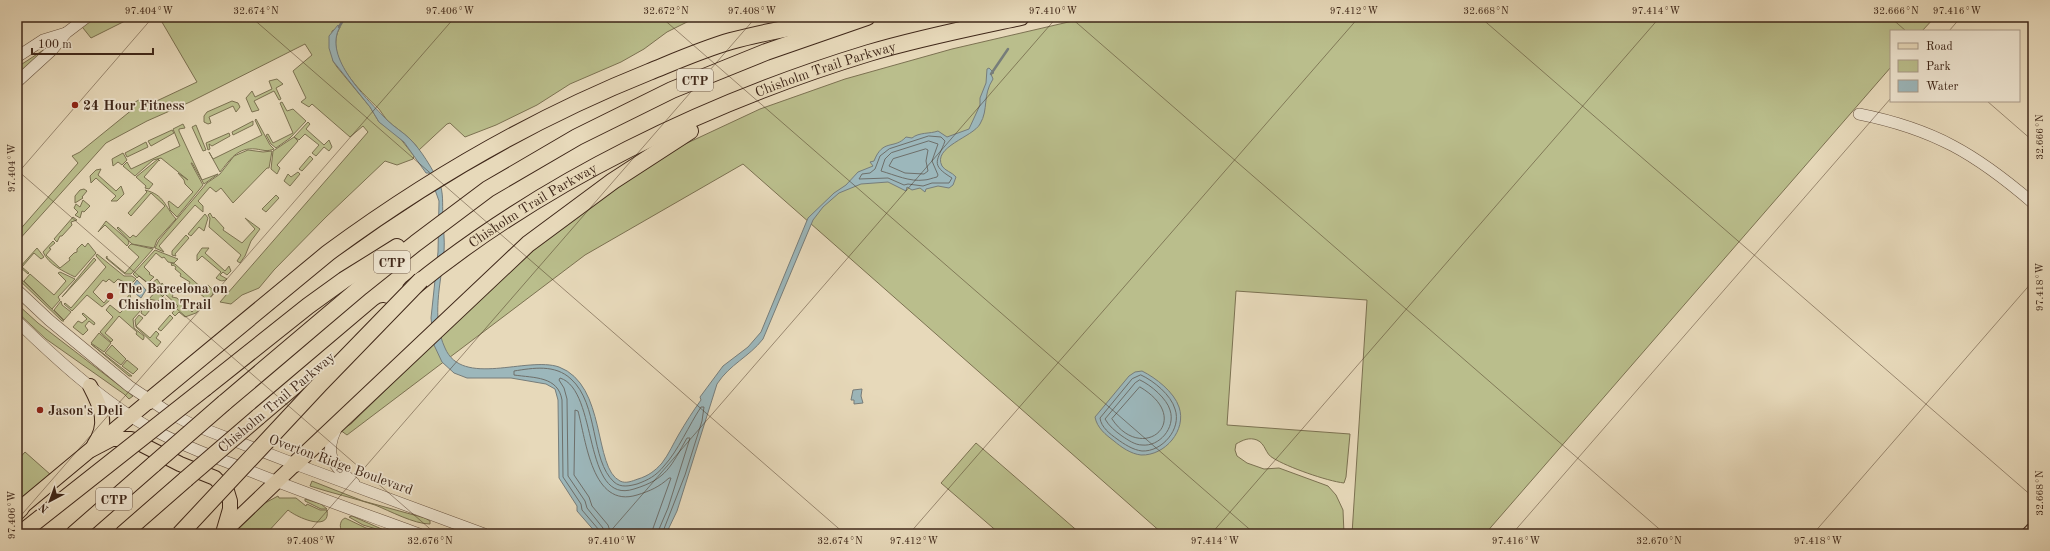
<svg xmlns="http://www.w3.org/2000/svg" width="2050" height="551" font-family="'Old Standard TT',serif">
  <style>
    .green { fill: #babe8c; stroke: #7c7252 }
    .water { fill: #9cb7bb; stroke: #777d7a }
    .lines { fill: none; stroke-linecap: round; stroke-linejoin: round }
    .shore { stroke: #6e6f6a; stroke-width: 1 }
    .stream { stroke: #777d7a; stroke-width: 2.5 }
    .minor-casing { stroke: #695441; stroke-width: 12 }
    .major-casing { stroke: #3f2719; stroke-width: 16 }
    .highway-casing { stroke: #3f2719; stroke-width: 18 }
    .minor { stroke: #efe6d2; stroke-width: 11 }
    .major { stroke: #e7d9ba; stroke-width: 14 }
    .highway { stroke: #e7d9ba; stroke-width: 16 }
    .highway-bridge-casing { stroke: #3f2719; stroke-width: 18; stroke-linecap: butt }
    .highway-bridge { stroke: #e7d9ba; stroke-width: 16 }
    .ticks { fill: none; stroke: #3f2719; stroke-width: 1; stroke-opacity: 0.45 }
    .poi-dot { fill: #8f2418; stroke: #efe6d2; stroke-width: 1.5 }
    .labels { text-anchor: middle; stroke-width: 3.5; stroke-linejoin: round; paint-order: stroke }
    .shield { fill: #efe6d2; stroke: #746050; stroke-width: 1 }
    .shield-label { font-size: 13px; font-weight: bold; fill: #3f2719 }
    .street-label { font-size: 14px; fill: #3f2719; stroke: #efe6d2 }
    .poi-label { font-size: 14px; font-weight: bold; fill: #3f2719; stroke: #efe6d2; text-anchor: start }
    .neatline { fill: none; stroke: #3f2719; stroke-width: 1.5 }
    .ticks-label { font-size: 10px; text-anchor: middle; fill: #3f2719 }
  </style>
  <rect width="100%" height="100%" fill="#e7d9ba"/>
  <filter id="stains"><feTurbulence type="fractalNoise" baseFrequency=".005" numOctaves="4"/><feColorMatrix values="0 0 0 0 .2 0 0 0 0 .09 0 0 0 0 .02 0 0 0 .5 -.17"/></filter>
  <radialGradient id="worn" r=".72"><stop offset=".6" stop-color="#630" stop-opacity="0"/><stop offset="1" stop-color="#630" stop-opacity=".3"/></radialGradient>
  <g class="green">
    <polygon points="108,17 133,17 91,38 79,23"/>
    <path d="M159,17h538l-30,15 -23,17 -23,13 -51,22 -33,21 -41,20 -31,12 -15,-14 -3,1 -28,26c-7,-12 -20,-19 -31,-29 -3,-3 -6,-8 -9,-12 -19,-18 -56,-53 -39,-82l-8,4 1,30 4,6 33,40 9,15 17,11 18,23 -1,3 -16,6 -12,-4 -59,56 -52,53 -15,18 -17,7 -11,9 -11,-2 148,-170 -5,-6 -13,11 -38,-33 -3,3 -8,-5 5,-4 -13,-27 19,-16 -7,-11 -115,58 -43,19 -41,22 -89,99v-9l61,-70 -6,-7 8,-4 53,-43 2,-7 6,-3 5,7 51,-24z"/>
    <path d="M1090,17h845l-13,14h-31v36l-406,467h-133l15,-234 -131,-9 -9,134 123,9 -4,43 -2,6c-17,-2 -57,-16 -71,-25 -8,-4 -7,-14 -16,-18 -8,-3 -14,0 -21,4l-1,6 2,6 10,7 17,6 15,-1 49,18 8,9 7,15 1,24h-181l-420,-370 -158,91 -238,180 -7,-5 11,-6 123,-121 86,-77 97,-66 26,-15 77,-36 85,-30 107,-30z"/>
    <polygon points="48,47 17,75 17,68 19,66"/>
    <polygon points="277,79 283,84 276,88 281,99 279,100 274,91 254,101 259,110 252,112 246,98 252,91 255,97 272,89 269,81"/>
    <polygon points="232,101 238,103 240,107 236,112 233,106 209,117 211,123 208,124 204,122 204,116 207,112"/>
    <polygon points="282,102 287,111 293,109 306,121 290,138 276,148 271,144 266,135 268,134 273,143 293,133 280,103"/>
    <path d="M256,119l14,26 4,4c-7,3 -11,1 -18,0 -19,-2 -26,11 -36,23l-11,-20 4,7 49,-24 -7,-15z"/>
    <polygon points="253,121 253,125 233,135 232,132"/>
    <polygon points="308,122 310,124 306,129 324,145 329,140 332,147 329,151 324,147 316,156 312,153 319,145 305,134 299,140 294,137"/>
    <polygon points="183,124 185,128 179,129 179,131 202,180 218,174 204,184 192,163 191,163 203,185 177,217 170,210 168,202 169,201 178,208 193,192 185,184 184,180 178,173 188,180 161,158 153,160 135,176 123,166 127,162 131,169 180,146 173,129"/>
    <polygon points="196,125 206,150 203,151 192,127"/>
    <polygon points="172,130 174,133 151,146 148,141"/>
    <polygon points="229,133 230,136 212,146 209,144 210,149 208,150 206,143"/>
    <polygon points="294,137 298,141 277,165 280,168 277,174 271,169 273,151"/>
    <polygon points="146,142 148,147 127,157 125,153"/>
    <polygon points="248,150 263,152 272,151 269,168 267,168 233,203 221,188 216,192 210,187 198,201 203,206 203,212 195,205 159,246 164,252 155,248 159,240 207,183 220,174 234,156"/>
    <polygon points="123,153 127,160 122,165 118,162 113,166 112,159"/>
    <polygon points="310,156 313,159 302,171 299,169"/>
    <polygon points="158,159 160,161 159,160 144,177 153,184 149,189 145,188 146,186 136,177"/>
    <polygon points="101,169 98,175 116,191 121,186 124,194 117,201 111,201 116,196 96,178 91,183 90,176 96,170"/>
    <polygon points="298,172 300,174 290,186 284,181 288,174 291,177"/>
    <polygon points="84,189 87,191 82,197 83,198 75,203 75,196 80,190"/>
    <path d="M145,190c20,5 19,16 31,29l-19,21 -3,8 -22,-4 -15,-16 1,-1 12,11 3,-3 3,2 29,-31 -14,-13 -20,23 -3,-3 19,-21z"/>
    <polygon points="276,195 279,198 266,212 262,209"/>
    <polygon points="83,200 90,206 84,212 82,211 80,218 75,215 78,212 74,208 76,204 80,207"/>
    <polygon points="210,213 213,218 214,217 224,228 223,230 242,243 255,229 245,218 260,229 251,241 245,256 240,263 237,261 241,255 209,227 210,218 208,215"/>
    <polygon points="205,214 208,218 204,231 199,227 191,236 188,234"/>
    <polygon points="73,217 77,220 71,222 72,225 62,236 60,236 57,242 54,239"/>
    <polygon points="106,221 128,240 129,243 127,246 105,225 98,232"/>
    <polygon points="186,235 189,238 175,254 176,256 172,255 172,251"/>
    <path d="M53,241l2,2 -6,5 2,1 -5,6 14,13 10,-8 -1,-2 5,-5 3,-1v-3l5,-5 3,3 3,-4 8,10 -21,24c-12,-6 -26,-12 -32,-25z"/>
    <polygon points="131,244 153,249 131,274 125,274 107,259 106,258 107,256 107,258 125,273 139,257 128,247"/>
    <polygon points="37,248 44,257 41,259 34,253 22,267 29,273 28,274 20,267"/>
    <path d="M202,248h7l-4,5 20,18 4,-5 2,5 -4,4 -4,-3 -3,3 7,4c-4,3 -7,2 -11,-1l5,-6 -19,-16 -5,5v-6z"/>
    <polygon points="155,250 178,259 174,263 168,262 164,257 162,258 156,253 144,267 150,273 149,274 154,277 148,283 139,276 137,278 133,274"/>
    <polygon points="97,254 124,276 132,276 136,279 130,285 118,279 114,283 109,279 106,282 103,280 93,292 104,303 108,298 110,300 102,307 87,295 72,311 64,304 65,303 71,308 106,267 96,256"/>
    <polygon points="94,258 96,260 62,297"/>
    <polygon points="171,263 175,264 203,289 208,285 212,289 213,294 196,313 185,317 179,312 175,316 172,313 178,306 165,294 158,301 149,299 157,290 154,288 151,291 147,287 157,279 161,285 162,283 173,295 172,297 177,298 185,307 186,306 192,312 205,298 198,292 199,290 189,284 190,282 180,276 181,274 175,269 176,267 173,265 172,266"/>
    <polygon points="60,272 75,279 58,297 60,300 52,309 24,281 30,274 54,295 66,281 58,273"/>
    <polygon points="17,275 64,321 62,321 17,278"/>
    <polygon points="130,294 132,306 134,305 139,310 142,309 133,319 134,328 144,336 144,338 143,340 136,334 137,332 119,316 105,333 113,340 111,342 100,332 113,317 106,310 110,305 120,313 128,305 126,299"/>
    <polygon points="61,301 62,305 71,312 64,320 54,310"/>
    <polygon points="148,301 156,303 145,316 141,313 143,307"/>
    <polygon points="17,304 38,323 133,396 129,399 124,394 46,339 17,312"/>
    <polygon points="83,313 95,323 94,325 89,321 85,326 88,330 83,335 73,327 78,321 82,323 87,319 82,314"/>
    <polygon points="139,315 143,318 136,326 150,338 156,331 159,334 156,338 161,342 157,347 136,327 135,320"/>
    <polygon points="170,315 173,318 161,331 158,329"/>
    <polygon points="99,333 111,343 104,352 91,343"/>
    <polygon points="91,344 132,376 129,376"/>
    <polygon points="112,345 126,359 121,365 105,353"/>
    <polygon points="127,360 138,369 133,374 122,366"/>
    <polygon points="976,443 1081,534 1000,534 941,483"/>
    <polygon points="25,452 51,475 17,503 17,461"/>
    <path d="M312,481l51,20 62,17 5,3v3c-16,0 -40,-13 -55,-19 -21,-7 -44,-12 -65,-19z"/>
    <path d="M278,496l1,2h17l10,8 1,-2 13,6h7c4,23 -31,7 -39,0l-22,24h-33l32,-31z"/>
    <polygon points="305,499 321,504 327,509 321,509 305,501"/>
    <polygon points="352,516 393,534 363,525 349,517"/>
    <path d="M345,518l21,10 12,2 8,4h-38l-6,-3c-3,-4 -2,-11 3,-13z"/>
  </g>
  <g class="water">
    <path d="M338,25l2,2c-18,30 28,73 47,93 7,7 16,12 23,19 12,12 21,28 29,43 5,11 3,21 4,33 0,12 2,25 1,37 -3,31 -13,66 1,96 17,40 82,8 114,19 48,18 34,101 61,114 6,3 12,0 18,-2 10,-3 17,-8 24,-16 7,-9 11,-19 17,-29 7,-12 14,-23 22,-34l-1,-3 23,-31 25,-19 13,-15 47,-114 26,-25 12,-8 12,-13 15,-6 -3,-4 4,-1c9,-23 20,-11 32,-24l6,1c7,-6 18,-4 26,-7l9,6 22,-8 11,-24v-7l6,-15 1,-14 2,-1 5,5 -3,1 2,5c-11,17 -4,30 -13,45 -7,13 -48,23 -38,42 3,5 10,6 14,11l-3,8 -4,3 -11,-2 -12,3 -1,3 -5,-4 -8,2 -5,-3 -1,4 -18,-9 -27,2 -22,9 -16,14 -10,13 -50,119c-14,18 -33,25 -46,45l-40,127 -11,23h-69l-20,-23v-5l-18,-28 -1,-78 -3,-11 -9,-5 -35,-6h-44l-13,-5 -12,-11 -8,-17 -3,-27 7,-66 1,-51 -10,-28h-3l-22,-31 -25,-20 -9,-15 -37,-46 -4,-13v-12z"/>
    <polygon points="137,280 146,290 141,298 136,294 138,291 132,287"/>
    <path d="M1142,371c14,7 32,21 37,36 8,23 -14,49 -38,48 -10,-1 -20,-8 -27,-14 -8,-6 -17,-13 -19,-24l34,-41 6,-4z"/>
    <polygon points="862,389 861,396 863,403 854,404 854,400 851,400 853,390"/>
  </g>
  <g class="lines">
    <g class="shore">
      <path d="M929,136l12,1 4,4c-7,20 -16,23 7,37l-3,5h-17l-9,3 -15,-2 -4,1 -16,-7 -29,1 3,-5 8,-1 5,-4 5,-13 9,-7z"/>
      <path d="M929,141l9,3 -6,17 6,14 -1,2c-5,1 -9,3 -13,3 -14,2 -29,-5 -43,-9l4,-12 6,-6z"/>
      <polygon points="926,149 928,150 926,161 928,171 924,174 905,173 889,166 893,159"/>
      <path d="M1141,375c13,6 30,20 34,34 7,20 -13,43 -33,42 -9,-1 -18,-7 -25,-12 -7,-5 -16,-12 -17,-21l32,-39z"/>
      <path d="M1140,380c11,5 27,19 30,30 6,18 -11,37 -28,35 -7,0 -14,-5 -20,-9 -7,-5 -13,-10 -17,-17l30,-36z"/>
      <path d="M1140,387c56,33 2,78 -28,32z"/>
      <path d="M599,534v-4l-17,-20 -1,-6 -18,-27 -1,-77c-4,-24 -28,-22 -48,-25v-4c19,-3 41,-7 57,8 28,25 19,81 43,103 7,6 15,4 23,2 11,-4 19,-8 27,-18 14,-15 25,-41 37,-59h3l-2,14 -17,54 -23,59"/>
      <path d="M604,534l-1,-6 -16,-20 -2,-7 -17,-25 -1,-77 -3,-11 -5,-8 1,-2c39,12 22,128 74,111 33,-10 37,-23 53,-51h3l-22,70 -11,26"/>
      <path d="M611,534l-3,-9 -16,-19 -3,-9 -15,-22 1,-65 3,1c8,29 14,98 59,84 13,-4 22,-8 32,-17h2l-20,56"/>
    </g>
    <g class="stream">
      <polyline points="339,27 345,17"/>
      <polyline points="991,74 1008,49"/>
    </g>
    <defs>
      <g id="minor">
        <polyline points="17,57 43,40 66,33"/>
        <polyline points="17,82 52,50 66,33 87,17"/>
        <path d="M1859,114c75,15 117,40 174,89"/>
        <polyline points="17,290 49,320 129,386 168,412 191,424 295,464 484,534"/>
        <path d="M17,321c38,37 89,84 137,109 27,15 57,26 86,37 59,24 119,45 179,67"/>
        <path d="M336,429c-13,27 -2,37 18,54"/>
      </g>
      <g id="major">
        <path d="M90,386c11,21 19,38 4,59"/>
        <polyline points="91,450 112,439 131,439 180,464 215,478 227,491 230,501 230,509 223,533"/>
        <polyline points="17,511 149,401"/>
        <polyline points="225,531 295,464"/>
        <polyline points="2029,534 2033,530"/>
      </g>
      <g id="highway">
        <path id="s1" d="M411,289c130,-107 297,-187 458,-236 50,-15 101,-25 152,-36"/>
        <polyline points="205,388 308,306 344,280 397,247"/>
        <path d="M149,401l179,-148c99,-73 206,-135 321,-181 27,-11 54,-23 82,-31 37,-10 75,-16 112,-24"/>
        <polyline points="224,403 361,287 416,243 488,189 577,137 672,90 766,52 867,17"/>
        <polyline points="258,417 383,311"/>
        <polyline points="295,464 528,244 613,181 690,131"/>
        <polyline points="17,512 21,508"/>
        <polyline points="74,534 154,464"/>
        <polyline points="123,534 186,479"/>
      </g>
    </defs>
    <use href="#minor" class="minor-casing"/>
    <use href="#major" class="major-casing"/>
    <use href="#highway" class="highway-casing"/>
    <use href="#minor" class="minor"/>
    <use href="#major" class="major"/>
    <use href="#highway" class="highway"/>
    <defs>
      <g id="highway-bridge">
        <polyline points="154,464 224,403"/>
        <polyline points="186,479 258,417"/>
        <polyline points="20,534 205,388"/>
        <polyline points="180,534 320,384 421,280"/>
      </g>
    </defs>
    <use href="#highway-bridge" class="highway-bridge-casing"/>
    <use href="#highway-bridge" class="highway-bridge"/>
  </g>
  <path class="ticks" d="M251,17l594,517M661,17l594,517M1070,17l595,517M1480,17l553,480M1890,17l16,14M1949,31l12,-14M1987,101l46,40M17,170l419,364M17,174l136,-157M17,520l438,-503M17,526l9,8M307,534l449,-517M608,534l449,-517M909,534l450,-517M1211,534l449,-517M1512,534l379,-436M1813,534l220,-253"/>
  <g class="poi-dot">
    <circle cx="75" cy="105" r="4"/>
    <circle cx="110" cy="296" r="4"/>
    <circle cx="40" cy="410" r="4"/>
  </g>
  <g class="labels">
    <g class="shield">
      <rect x="677" y="69" width="36" height="22" rx="3"/>
      <rect x="374" y="251" width="36" height="22" rx="3"/>
      <rect x="96" y="488" width="36" height="22" rx="3"/>
    </g>
    <g class="shield-label">
      <text x="695" y="85">CTP</text>
      <text x="392" y="267">CTP</text>
      <text x="114" y="504">CTP</text>
    </g>
    <g class="street-label">
      <text dy="5" stroke="none"><textPath href="#s1" startOffset="472">Chisholm Trail Parkway</textPath></text>
      <text dy="5" stroke="none"><textPath href="#s1" startOffset="148">Chisholm Trail Parkway</textPath></text>
      <text transform="translate(276 402) rotate(-40)" y="5">Chisholm Trail Parkway</text>
      <text transform="translate(341 464) rotate(20)" y="5">Overton Ridge Boulevard</text>
    </g>
    <g class="poi-label">
      <text x="83" y="110">24 Hour Fitness</text>
      <text x="118" y="293">The Barcelona on<tspan x="118" dy="16">Chisholm Trail</tspan></text>
      <text x="48" y="415">Jason's Deli</text>
    </g>
  </g>
  <rect width="2050" height="551" fill="none" stroke="#e7d9ba" stroke-width="44"/>
  <rect x="1890" y="30" width="130" height="72" fill="#efe6d2" stroke="#a99a88"/>
  <rect x="1898" y="43" width="20" height="6" fill="#e7d9ba" stroke="#a99a88"/>
  <text x="1926" y="50" font-size="12" fill="#3f2719">Road</text>
  <rect x="1898" y="60" width="20" height="12" fill="#babe8c" stroke="#a99a88"/>
  <text x="1926" y="70" font-size="12" fill="#3f2719">Park</text>
  <rect x="1898" y="80" width="20" height="12" fill="#9cb7bb" stroke="#a99a88"/>
  <text x="1926" y="90" font-size="12" fill="#3f2719">Water</text>
  <g transform="translate(50 501) rotate(221)" stroke="#efe6d2" stroke-width="3" paint-order="stroke">
  <path d="M0-3L7 15L0 10L-7 15Z" fill="#3f2719"/>
  <text y="-6" font-size="11" font-weight="bold" text-anchor="middle" fill="#3f2719">N</text>
  </g>
  <path d="M32 48v6h121v-6" fill="none" stroke="#3f2719" stroke-width="2"/>
  <text x="38" y="48" font-size="12" fill="#3f2719" stroke="#efe6d2" stroke-width="3" paint-order="stroke">100 m</text>
  <rect x="22" y="22" width="2006" height="507" class="neatline"/>
  <g class="ticks-label">
    <text x="149" y="14">97.404°W</text>
    <text x="256" y="14">32.674°N</text>
    <text x="450" y="14">97.406°W</text>
    <text x="666" y="14">32.672°N</text>
    <text x="752" y="14">97.408°W</text>
    <text x="1053" y="14">97.410°W</text>
    <text x="1354" y="14">97.412°W</text>
    <text x="1486" y="14">32.668°N</text>
    <text x="1656" y="14">97.414°W</text>
    <text x="1896" y="14">32.666°N</text>
    <text x="1957" y="14">97.416°W</text>
    <text transform="translate(2039 137) rotate(-90)" y="4">32.666°N</text>
    <text transform="translate(11 168) rotate(-90)" y="4">97.404°W</text>
    <text transform="translate(2039 287) rotate(-90)" y="4">97.418°W</text>
    <text transform="translate(2039 493) rotate(-90)" y="4">32.668°N</text>
    <text transform="translate(11 515) rotate(-90)" y="4">97.406°W</text>
    <text x="311" y="544">97.408°W</text>
    <text x="430" y="544">32.676°N</text>
    <text x="612" y="544">97.410°W</text>
    <text x="840" y="544">32.674°N</text>
    <text x="914" y="544">97.412°W</text>
    <text x="1215" y="544">97.414°W</text>
    <text x="1516" y="544">97.416°W</text>
    <text x="1659" y="544">32.670°N</text>
    <text x="1818" y="544">97.418°W</text>
  </g>
  <rect width="100%" height="100%" filter="url(#stains)"/>
  <rect width="100%" height="100%" fill="url(#worn)"/>
</svg>
